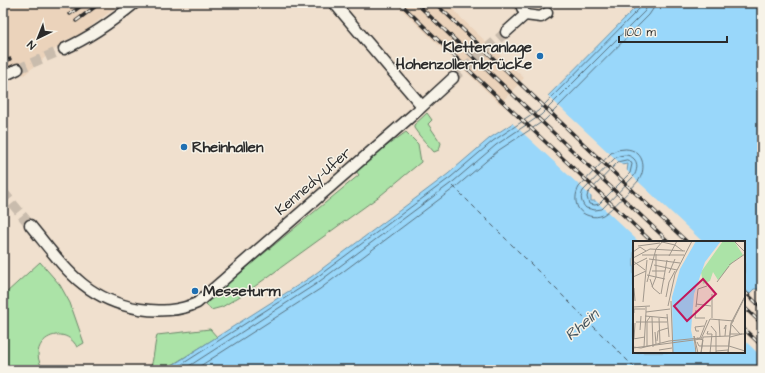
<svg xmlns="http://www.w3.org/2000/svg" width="765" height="373" font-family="'Architects Daughter',sans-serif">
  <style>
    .built { fill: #ebd3bb }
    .green { fill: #abe3a7; stroke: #6b8769 }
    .water { fill: #99d7fa; stroke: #6d92a7; fill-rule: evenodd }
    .pier { fill: #f0e0ce }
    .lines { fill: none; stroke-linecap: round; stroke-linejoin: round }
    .shore { stroke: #57707e; stroke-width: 1 }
    .ferry { stroke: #46565f; stroke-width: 1; stroke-dasharray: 5 4; stroke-linecap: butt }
    .minor-tunnel { stroke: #c9bcad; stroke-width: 10; stroke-dasharray: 10 5; stroke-linecap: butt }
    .minor-casing { stroke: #2b2b2b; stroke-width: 13 }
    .minor { stroke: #f7f3e8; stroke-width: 10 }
    .rail-casing { stroke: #2b2b2b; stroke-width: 3.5 }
    .rail { stroke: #f7f3e8; stroke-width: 2; stroke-dasharray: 6; stroke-linecap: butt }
    .poi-dot { fill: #1f6fb2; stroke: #f7f3e8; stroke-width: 1.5 }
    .labels { text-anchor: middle; stroke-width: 3; stroke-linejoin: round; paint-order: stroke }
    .poi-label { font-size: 15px; font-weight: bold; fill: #2b2b2b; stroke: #f7f3e8; text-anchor: start }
    .street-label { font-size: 15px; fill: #2b2b2b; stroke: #f7f3e8 }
    .water-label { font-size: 16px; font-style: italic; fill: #46565f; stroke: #f7f3e8 }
    .inset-river { fill: none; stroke: #99d7fa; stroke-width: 2 }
    .inset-road { fill: none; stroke: #a1988d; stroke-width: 1 }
    .view { fill: #c2185b; fill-opacity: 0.15; stroke: #c2185b; stroke-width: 2 }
    .inset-edge { fill: none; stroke: #2b2b2b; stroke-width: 2 }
  </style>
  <rect width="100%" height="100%" fill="#f0e0ce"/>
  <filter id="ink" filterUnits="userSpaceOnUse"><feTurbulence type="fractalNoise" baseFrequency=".025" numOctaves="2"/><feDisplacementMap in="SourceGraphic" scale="8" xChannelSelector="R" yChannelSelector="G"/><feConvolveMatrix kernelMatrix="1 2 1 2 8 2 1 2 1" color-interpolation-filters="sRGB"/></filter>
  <g filter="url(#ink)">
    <g class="built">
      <polygon points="3,3 70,3 65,6 67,8 73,3 121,3 89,28 78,35 66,40 24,75 14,65 3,70"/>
      <polygon points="395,3 450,3 458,15 524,78 500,104"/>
    </g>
    <g class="green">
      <polygon points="427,113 432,120 428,124 441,143 439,150 434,152 419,135 414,128 414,125"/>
      <polygon points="406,132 418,144 421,162 381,195 247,292 222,307 211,310 206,304 228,283 359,175 356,171 381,150"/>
      <path d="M40,262l20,23 10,18 14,40 -7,4c-14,-26 -51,-6 -35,20h-3l-1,3h-35v-79l3,2z"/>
      <path d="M210,329l7,8 -53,33h-14c4,-11 4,-23 7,-35z"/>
    </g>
    <path class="water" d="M640,3h122v367h-597l146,-93 137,-103 42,-36 46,-30zM628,164l-1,7 -31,30h-5v-5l30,-31zM634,242h110v57l10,-10h7l-1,6 -16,16v41h-110z"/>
    <g class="pier">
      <polygon points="546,94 623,166 593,197 593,198 511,122 534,106"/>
      <polygon points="626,169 627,171 703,242 639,242 594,199 595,199"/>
      <polygon points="758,293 762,297 762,357 744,340 744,308"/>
    </g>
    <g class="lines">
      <g class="shore">
        <path d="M626,149c17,1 21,18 13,31 -7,8 -27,30 -36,35 -8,4 -20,1 -25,-7 -3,-6 -3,-14 1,-21l32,-34 6,-3z"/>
        <path d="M626,155c12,2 13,12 8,21l-32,33 -7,1 -9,-2c-5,-5 -6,-11 -3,-17l32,-33 4,-2z"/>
        <polygon points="627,160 630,161 632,164 630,173 599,204 595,205 589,204 587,197 588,193 618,162"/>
        <polyline points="173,370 313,280 451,177 493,141 538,111 641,7 643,3"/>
        <polyline points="183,370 316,284 454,181 496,145 541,115 645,11 648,3"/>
        <polyline points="194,370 320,289 457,186 499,150 545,120 649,15 653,9 654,3"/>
      </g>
      <polyline class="ferry" points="453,186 637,370"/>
      <g class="minor-tunnel">
        <polyline points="18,69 64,49"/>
        <polyline points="453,78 506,32"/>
        <polyline points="3,192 30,225"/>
      </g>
      <defs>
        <g id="minor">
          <polyline points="334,3 422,106"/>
          <polyline points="519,3 521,5 525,15"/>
          <polyline points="525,15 541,17 547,13"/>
          <polyline points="506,32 525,15"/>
          <path d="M64,49c27,-12 48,-27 71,-46"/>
          <polyline points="3,76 18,69"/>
          <path d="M30,225c34,41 53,74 110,84 18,3 40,2 57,-6l218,-190 38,-35"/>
        </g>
      </defs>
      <use href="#minor" class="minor-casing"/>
      <use href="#minor" class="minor"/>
      <defs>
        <g id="rail">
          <polyline points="400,3 472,73 652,242"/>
          <polyline points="416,3 669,242"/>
          <polyline points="435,3 687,242"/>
          <polyline points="70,14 85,3"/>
          <polyline points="76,21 100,3"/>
          <polyline points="3,55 5,54"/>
          <polyline points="3,63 10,59"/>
          <polyline points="744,291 762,308"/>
          <polyline points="744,307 762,324"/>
          <polyline points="744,329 762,346"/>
        </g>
      </defs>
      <use href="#rail" class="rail-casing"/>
      <use href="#rail" class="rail"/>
    </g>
  </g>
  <g class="poi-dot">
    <circle cx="540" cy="56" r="4"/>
    <circle cx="184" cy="147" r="4"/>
    <circle cx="195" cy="291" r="4"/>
  </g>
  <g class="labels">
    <g class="poi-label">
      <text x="532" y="52" text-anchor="end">Kletteranlage<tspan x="532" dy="17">Hohenzollernbrücke</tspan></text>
      <text x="192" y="152">Rheinhallen</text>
      <text x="203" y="296">Messeturm</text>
    </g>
    <g class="street-label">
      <text transform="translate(313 181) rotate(-41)" y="5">Kennedy-Ufer</text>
    </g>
    <g class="water-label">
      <text transform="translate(581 324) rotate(-41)" y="6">Rhein</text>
    </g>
  </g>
  <g transform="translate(633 241)">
    <rect width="112" height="112" fill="#f0e0ce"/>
    <path d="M90,0h11l9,14 -10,7 -15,18 -5,-8 -3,9 -7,3 -2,-12z" fill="#abe3a7"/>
    <path d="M63,0h25l-16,21 -11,32 -3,36 5,23h-23l-1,-56 8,-28z" fill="#99d7fa"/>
    <path class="inset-river" d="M40,61l19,1"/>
    <path class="inset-road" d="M101,0l11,11M29,1l13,3 8,6M5,5l22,-3M0,11l7,-5 6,4M9,14h42M36,15l8,-15M0,17l17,-9 35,2M16,18l31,4M0,20l12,9M0,24l14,-7M21,24l23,5M96,24l16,-11M19,30h13M36,32l6,-14M14,34l18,4M0,36l13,-6M17,38l3,9 7,6M14,41l9,-33 7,-8M84,41l12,-16M19,46l4,-10v-23M1,47l1,13M28,53l6,-34M79,53v24M33,56l3,-15 6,-11M38,60l2,52M10,61l4,-42M63,63l15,2M35,65l7,-32 17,-33M0,66l17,-1M13,66v5l24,-3M63,66l2,-18 9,-3M63,69l-1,8h10M1,72v-4h11M34,73l2,23M12,75l23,2M19,76l1,30M26,77l1,25M86,78l1,18M3,81h31M99,84l8,9M78,85l5,6v21M91,88l2,-4 -1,11M7,89l1,-14M14,90v-10l3,-4M14,90v16M66,90h-3l-1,-4 9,-1M75,90l-1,3h5l-2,19M22,91l1,12M97,93h15M70,96l26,-1M97,96l12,-3M64,97l6,2 -2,13M0,98l12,-2M1,98l1,-16M24,100l1,-10 10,-3M64,101l2,4h30M96,105l16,5M0,106l8,1 28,-7 31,-3 7,-18M11,106l2,-35M0,107l68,-9 9,-20 24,2M26,109l13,-2M83,110l12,-1M63,112l-2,-17 4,17M68,112l2,-16M95,112l3,-30 14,-27M95,112l3,-28 14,-28"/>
    <path class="view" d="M70,38l13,15 -29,27 -13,-15z"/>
    <rect width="112" height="112" class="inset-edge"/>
  </g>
  <rect width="765" height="373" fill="none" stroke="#f7f3e8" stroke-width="16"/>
  <rect x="8" y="8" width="749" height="357" fill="none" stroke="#2b2b2b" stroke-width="1.5" filter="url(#ink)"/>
  <g transform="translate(38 38) rotate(223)" stroke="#f7f3e8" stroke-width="3" paint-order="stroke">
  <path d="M0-3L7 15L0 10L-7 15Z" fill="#2b2b2b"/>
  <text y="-6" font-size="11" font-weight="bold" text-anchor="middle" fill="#2b2b2b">N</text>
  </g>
  <path d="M619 36v6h108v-6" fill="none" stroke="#2b2b2b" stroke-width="2"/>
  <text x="625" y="36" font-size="12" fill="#2b2b2b" stroke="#f7f3e8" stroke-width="3" paint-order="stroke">100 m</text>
</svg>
